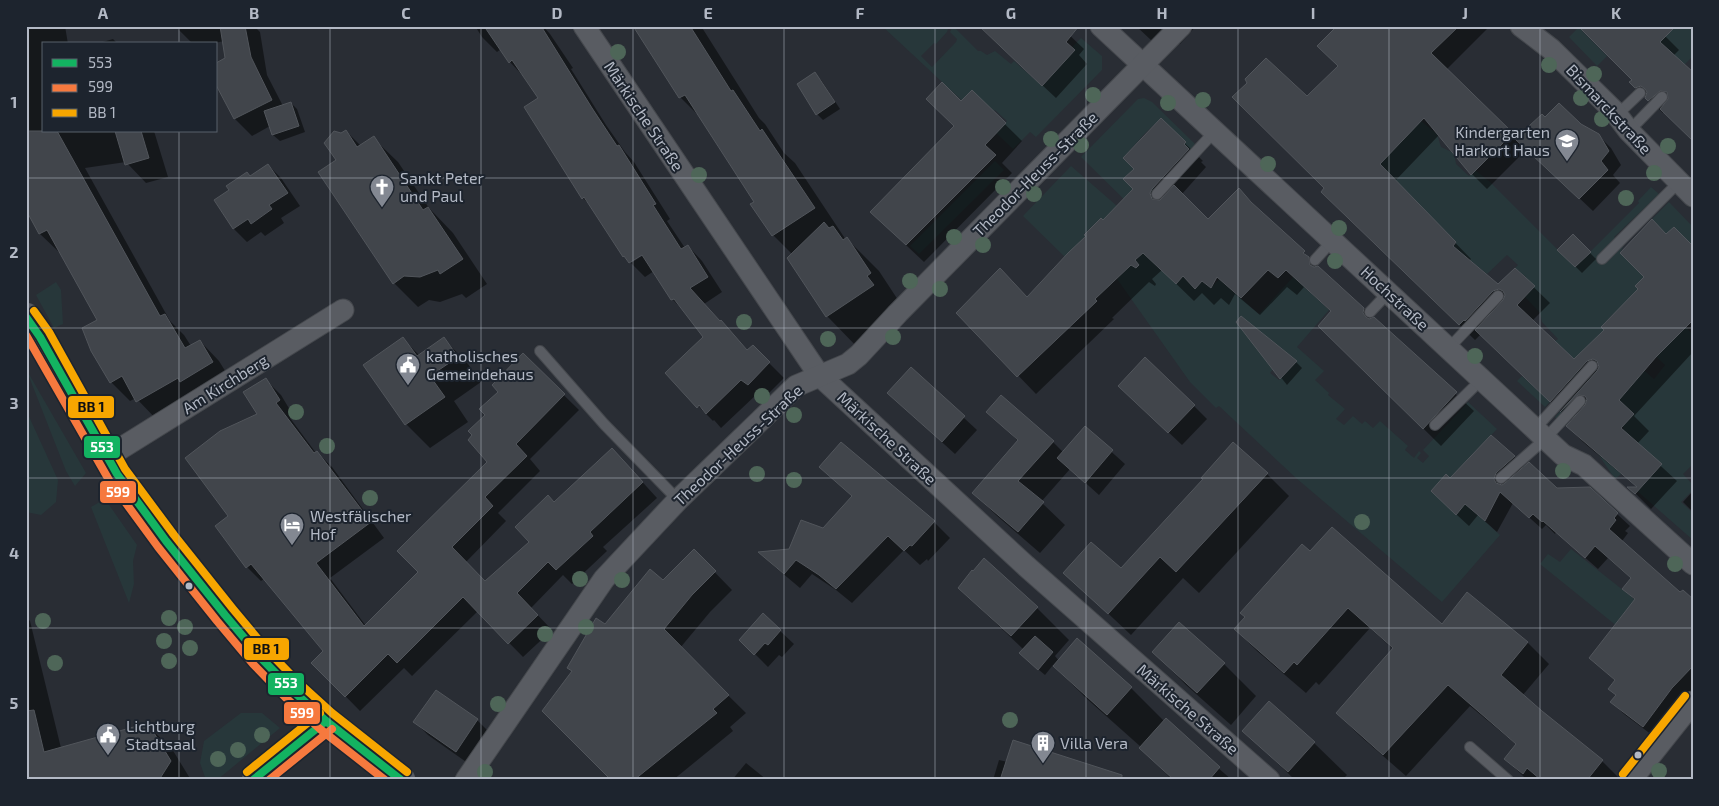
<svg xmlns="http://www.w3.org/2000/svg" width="1719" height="806" font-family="'Exo 2',sans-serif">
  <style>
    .green { fill: #27373a; fill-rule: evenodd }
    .shadow { fill: #0007 }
    .building { fill: #41454b; stroke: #51555b }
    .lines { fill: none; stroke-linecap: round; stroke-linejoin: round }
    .lane-casing { stroke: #45484d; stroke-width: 12 }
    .street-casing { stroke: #45484d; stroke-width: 23 }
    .secondary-casing { stroke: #474a51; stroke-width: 29 }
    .lane { stroke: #595c62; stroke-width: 10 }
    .street { stroke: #595c62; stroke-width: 21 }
    .secondary { stroke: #575a61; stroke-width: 28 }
    .bus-1-casing { stroke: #1d242e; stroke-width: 11 }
    .bus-2-casing { stroke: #1d242e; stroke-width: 11 }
    .bus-3-casing { stroke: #1d242e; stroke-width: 11 }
    .bus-1 { stroke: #13b361; stroke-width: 8 }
    .bus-2 { stroke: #f6793e; stroke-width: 8 }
    .bus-3 { stroke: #f7a600; stroke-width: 8 }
    .tree { fill: #4e6658 }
    .grid { fill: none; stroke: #b3b9c5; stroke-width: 1; stroke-opacity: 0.55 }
    .bus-dot { fill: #b3b9c5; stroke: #1d242e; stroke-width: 2 }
    .labels { text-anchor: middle; stroke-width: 4; stroke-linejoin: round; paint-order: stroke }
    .street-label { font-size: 16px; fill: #b3b9c5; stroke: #1d242e }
    .poi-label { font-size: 16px; fill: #b3b9c5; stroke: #1d242e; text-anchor: start }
    .line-badge { stroke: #1d242e; stroke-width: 2 }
    .badge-label { font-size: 14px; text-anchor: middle; font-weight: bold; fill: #fff }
    .pale-badge-label { font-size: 14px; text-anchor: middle; font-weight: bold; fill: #111 }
    .neatline { fill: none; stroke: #b3b9c5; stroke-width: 2 }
    .grid-label { font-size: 16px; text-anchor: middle; font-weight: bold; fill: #b3b9c5 }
  </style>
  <rect width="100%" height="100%" fill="#292d34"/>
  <g class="green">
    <polygon points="882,26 949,26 947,32 936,44 934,43 921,56 932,67 956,42 957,39 950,32 953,26 978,51 981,51 987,55 995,51 1011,64 1014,61 1042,86 1075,50 1072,47 1081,38 1102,56 1102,70 1036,137 1030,132 1013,149 996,133 1007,121 995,110 984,121"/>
    <polygon points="1580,26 1586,26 1582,31 1607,56 1597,66 1569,37"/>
    <polygon points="1657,26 1693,26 1693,56 1669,80 1650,61 1664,46 1660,42 1666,36"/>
    <path d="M1144,98l8,4 43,42 -4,6 -7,-6 2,-2 -23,-22c-10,1 -31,29 -40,38l11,11 -11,10 15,15 11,-11 7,6 -4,4 -3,-2 -16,17 -52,-51 57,-58z"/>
    <polygon points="1397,101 1437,134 1441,147 1454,153 1456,164 1469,176 1475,170 1489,181 1575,267 1639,203 1638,201 1651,187 1659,194 1614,237 1624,245 1620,253 1644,277 1635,286 1650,302 1681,321 1693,335 1693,464 1683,474 1693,485 1693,490 1681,502 1693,513 1693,540 1637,491 1644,448 1620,475 1615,479 1598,454 1624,428 1622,427 1634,414 1590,381 1557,420 1555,417 1597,370 1621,350 1654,379 1665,365 1656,357 1660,353 1628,329 1613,314 1601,327 1604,330 1580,353 1581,366 1555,341 1558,339 1542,322 1540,313 1525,297 1533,288 1525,281 1526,277 1515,268 1518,265 1507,255 1487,274 1466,257 1451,249 1456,242 1373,158"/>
    <polygon points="995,161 1004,170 919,254 910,246"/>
    <polygon points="1071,166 1117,206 1103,220 1101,218 1084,234 1086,236 1074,248 1094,268 1066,258 1023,216"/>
    <polygon points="1669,202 1693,227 1693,246 1666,234 1652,219"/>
    <path d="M1146,250l30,33 7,-7 12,12 7,-7 9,7 8,-9 40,35 35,-38 35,34 -32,37 27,24 -9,9 14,13 -1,2 17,14 -9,10 8,6 9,-9 9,8 3,-3 8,7 7,-7 28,25 -3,4 9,8 5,-7 2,2 -4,5 6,5 6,-7 -6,-6 45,-48 29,27 -53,55 56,51 -58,67 -146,-124 -77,-72 -3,2 -26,-26 -73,-103zM1272,341l17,14 5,8 -15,17 -9,-7 5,-6 -14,-13z"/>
    <polygon points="56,282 61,290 63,324 54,328 36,295"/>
    <polygon points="26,369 86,473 75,486 66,471"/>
    <polygon points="1577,369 1579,371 1545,407 1517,381 1522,376 1548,400"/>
    <polygon points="26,410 58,480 56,502 41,515 26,512"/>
    <polygon points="105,499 137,545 133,561 134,584 129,603 91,507"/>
    <polygon points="1571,549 1652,613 1633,639 1540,564 1548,554 1560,562"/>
    <polygon points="241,713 262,713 280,728 217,780 206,780 200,763 204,741"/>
  </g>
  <g class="shadow">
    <polygon points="26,26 65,26 68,44 44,44 44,131 154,131 168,177 146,183 126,162 85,168 170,321 184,335 191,346 200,341 219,361 232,382 157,420 136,398 130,401 111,382 99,320 61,252 60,253 40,234 26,209"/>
    <polygon points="178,26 254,26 260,32 267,75 283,106 291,103 297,109 305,132 280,141 273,135 270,126 252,136 235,119 216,82 226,59 224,41 210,44 193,44 178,29"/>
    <polygon points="475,26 543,26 550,34 573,68 571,69 606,125 625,152 634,162 670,219 667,221 685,248 688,246 702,261 722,292 704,304 748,351 753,347 784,378 763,399 757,394 721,428 714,420 713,421 666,373 705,337 688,315 672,299 654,271 645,277 631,263 648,252 646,250 630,262 624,256 592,207 583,198 540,99 524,77 510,62 501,49 497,52 482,37"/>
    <polygon points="634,26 701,26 759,118 765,124 784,153 795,163 846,240 847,239 879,271 902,306 859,349 827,316 792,254 773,235 755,202 702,119 680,97"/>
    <polygon points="979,26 1060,26 1084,49 1079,55 1087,64 1056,98"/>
    <polygon points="1136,26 1196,26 1180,44 1177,43 1167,55"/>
    <polygon points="1339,26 1485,26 1487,29 1446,70 1517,139 1545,119 1580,125 1598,135 1611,148 1621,165 1613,175 1620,183 1593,211 1527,149 1487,189 1472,174 1439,135 1395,181 1471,259 1469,261 1498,286 1515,269 1550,303 1532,321 1574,361 1605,330 1640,289 1666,235 1693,248 1693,352 1634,416 1649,431 1637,444 1677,481 1651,509 1630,488 1638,488 1583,442 1568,426 1572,422 1481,334 1475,340 1338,207 1326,188 1307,97 1339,66"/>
    <polygon points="1655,26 1679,50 1673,56 1693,73 1663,113 1631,82 1633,80"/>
    <polygon points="113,39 118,44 96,44"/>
    <polygon points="814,74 821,80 840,109 823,120 817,114"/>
    <polygon points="972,92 1022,141 1002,163 1012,173 924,262 890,230 956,126 961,103"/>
    <polygon points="1161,120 1203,161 1201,162 1206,167 1182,194 1208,221 1239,190 1264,215 1322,270 1474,411 1441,446 1320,326 1332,312 1304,287 1297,295 1287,287 1260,315 1235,294 1229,305 1221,298 1214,305 1202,293 1194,301 1162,270 1152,279 1156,284 1155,286 1149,282 1112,318 1114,319 1036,394 958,313 1028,298 1135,189 1135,169"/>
    <polygon points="346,131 361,146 373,138 398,162 429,208 453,233 487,284 466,298 462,294 440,302 429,300 418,307 394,283 338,160 341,134"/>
    <polygon points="268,165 281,178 300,206 281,218 284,223 265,236 261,232 247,242 234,229 215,201"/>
    <polygon points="1573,236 1596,259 1582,273 1559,250"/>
    <polygon points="1237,322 1296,362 1302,368 1287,385"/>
    <polygon points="403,339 420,356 444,339 468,364 481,382 454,401 468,422 430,448 406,424"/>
    <polygon points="523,355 579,410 530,459 540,471 498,513 506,521 465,563 485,583 531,542 554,504 626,464 657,498 603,547 607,551 572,584 563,575 531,608 552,630 523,657 478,611 412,676 404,668 360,711 313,663 324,652 264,579 261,581 247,567 230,517 259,415 266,380 281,395 293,415 290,418 316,453 317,452 332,467 384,538 330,578 366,626 420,572 489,462 486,415"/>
    <polygon points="911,369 977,430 955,454 902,406"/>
    <polygon points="1133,399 1194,406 1207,419 1182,445"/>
    <polygon points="988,412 1053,442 1064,453 1085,428 1125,464 1099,495 1070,469 1041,502 1065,525 1040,553 996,515 974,493 1019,442"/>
    <polygon points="1492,436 1525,467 1557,489 1617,514 1630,526 1625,531 1628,533 1622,541 1680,594 1693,600 1693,692 1656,738 1624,714 1612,702 1616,695 1616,681 1590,658 1635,600 1624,589 1632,579 1608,558 1598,569 1556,532 1555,534 1546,525 1542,529 1513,503 1497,532 1478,515 1469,526 1445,504 1450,480"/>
    <polygon points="841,443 934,522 950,538 928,561 927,559 920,565 904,550 852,603 836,590 812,574 800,588 775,567 760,553 790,550 823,529 853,497 820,467"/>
    <polygon points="1267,474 1289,496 1199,593 1183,578 1131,635 1065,573 1121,570"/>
    <polygon points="1693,491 1693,512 1683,502"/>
    <polygon points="694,551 732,590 710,612 680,648 746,713 730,727 733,731 673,780 612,780 573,672 568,667 605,625 663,581"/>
    <polygon points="1310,553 1442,626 1528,643 1549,664 1522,696 1602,761 1621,780 1527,780 1506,759 1517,745 1470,706 1406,776 1359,735 1337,713 1393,649 1370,628 1319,685 1316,682 1306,693 1257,651 1235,629"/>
    <polygon points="959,588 1037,608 1069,640 1055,656 1059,661 1131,688 1164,721 1232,780 1172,780 1141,747 1087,699 1053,665 1045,675 1027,660 1024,650"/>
    <polygon points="763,615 794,644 782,657 779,655 768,667 741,640"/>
    <polygon points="26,617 30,621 61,748 147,725 172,749 191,780 26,780"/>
    <polygon points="1154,652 1224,664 1256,696 1231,725 1186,685"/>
    <polygon points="477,720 490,733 469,764 428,735 415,722"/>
    <polygon points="1244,731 1314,743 1347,775 1342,780 1295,780"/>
    <polygon points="1014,742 1133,780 993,780 999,760 1008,762"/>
    <polygon points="746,763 767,780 732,780"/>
  </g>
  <g class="building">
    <polygon points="220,26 245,26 251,57 272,100 234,119 216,85 216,63 225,58"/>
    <polygon points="484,26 541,26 592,108 617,146 619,145 656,204 653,205 681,249 688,245 708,277 690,288 720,321 721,320 747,350 753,345 770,362 748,385 741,380 706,414 699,405 697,408 665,373 703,337 674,299 671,300 642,255 629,263 624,256 623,257 584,197 582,199 524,107 538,98 512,60 509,63"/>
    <polygon points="633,26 690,26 731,91 733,90 760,131 762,129 815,208 772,236 750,204 754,202 685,95 679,98"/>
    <polygon points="979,26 1079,26 1066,42 1075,50 1042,86"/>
    <polygon points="1337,26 1459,26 1431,53 1513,133 1471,175 1424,118 1380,164 1456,242 1453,246 1498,284 1515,268 1535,286 1517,305 1574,359 1604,330 1601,327 1638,289 1635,286 1644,277 1620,253 1652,219 1666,234 1674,227 1693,246 1693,320 1656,357 1619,400 1634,414 1621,428 1662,464 1635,494 1627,487 1637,487 1566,426 1585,405 1587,399 1585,396 1578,395 1560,412 1597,371 1599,367 1597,361 1593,359 1587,361 1550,402 1475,330 1503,300 1505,295 1503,291 1499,289 1493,291 1465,321 1464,320 1459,325 1321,192 1324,188 1232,97 1247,83 1245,79 1266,58 1307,96 1338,66 1317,46"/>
    <polygon points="1578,26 1676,26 1660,42 1693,72 1693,141 1660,109 1668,99 1667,92 1660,91 1648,101 1645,98 1647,92 1645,89 1641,86 1635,88 1629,82 1632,80"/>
    <polygon points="815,72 835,102 816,115 797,84"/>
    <polygon points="942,82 961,101 972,90 1006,123 985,145 996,155 906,245 870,212 954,126 926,99"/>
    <polygon points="291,102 299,126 272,135 264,111"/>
    <polygon points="1559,103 1581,124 1599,134 1609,151 1601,161 1608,170 1579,199 1515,139 1542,114 1545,117"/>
    <polygon points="1161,118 1186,142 1184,144 1189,149 1152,189 1150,193 1152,199 1160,200 1174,185 1208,219 1239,188 1251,202 1305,251 1303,253 1309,257 1310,265 1314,267 1318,266 1364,308 1363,313 1366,317 1369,319 1374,317 1457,392 1423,429 1318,326 1331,311 1286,270 1278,278 1268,270 1241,298 1217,277 1211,288 1202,281 1195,289 1183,276 1176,284 1143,253 1135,260 1139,265 1136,268 1131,265 1095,299 1097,301 1017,377 956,313 1000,268 1027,297 1068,253 1086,236 1084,235 1101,218 1103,220 1133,189 1123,179 1134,169 1123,158"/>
    <polygon points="346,130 357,147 374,136 423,210 428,207 463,259 440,274 438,270 420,277 404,276 393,284 318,172 336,160 324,143 334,131 341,133"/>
    <polygon points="26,131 57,131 160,316 165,314 185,348 200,340 213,362 180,382 178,378 136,402 122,376 110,383 91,351 82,328 97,320 47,230 39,234 26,210"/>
    <polygon points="115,131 141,131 149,158 125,165"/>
    <polygon points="268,164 288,193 269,205 272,209 251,224 248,219 233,229 214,200 229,190 226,186 247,172 250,176"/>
    <polygon points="824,222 829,228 833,226 843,240 847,237 871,273 867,276 874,285 826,317 787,258"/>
    <polygon points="1573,234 1591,252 1575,267 1557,250"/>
    <polygon points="1241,316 1297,361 1280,379 1236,322"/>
    <polygon points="403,337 417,356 444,337 458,357 430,376 445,397 405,425 363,365"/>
    <polygon points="523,353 565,394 516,444 527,456 485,497 493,506 452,547 485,581 529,542 515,527 548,495 554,502 612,448 643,482 590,532 593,536 556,570 548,562 517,593 538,615 508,644 463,597 397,663 388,654 345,697 311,663 323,651 251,564 246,568 215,526 228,516 185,458 220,431 257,414 243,392 266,378 280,400 276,403 314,453 317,451 371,522 316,563 364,626 418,572 397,551 487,462 468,440 472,435 468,431 485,415 479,409 498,392 492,385"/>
    <polygon points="1145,357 1195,405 1168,433 1118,386"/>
    <polygon points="911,367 965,416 942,442 887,393"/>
    <polygon points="1001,395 1054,441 1018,481 1044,502 1018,532 972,493 1018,440 986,412"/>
    <polygon points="1085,426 1113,450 1085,483 1057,458"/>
    <polygon points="1491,435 1515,456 1496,473 1494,479 1496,483 1502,485 1505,483 1529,462 1557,488 1590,487 1618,513 1614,518 1616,520 1609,529 1680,592 1683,590 1693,599 1693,666 1672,688 1643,727 1610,702 1616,695 1608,689 1615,680 1589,658 1635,599 1622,589 1631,578 1595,546 1585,558 1543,521 1542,522 1533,514 1529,518 1500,492 1485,521 1465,504 1456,515 1431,491 1446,474 1450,478"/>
    <polygon points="841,442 935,521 912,546 910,545 904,551 888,536 836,589 819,575 796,560 784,574 758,552 789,549 801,520 823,528 852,496 819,467"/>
    <polygon points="1233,442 1268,473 1176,572 1160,557 1108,614 1063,573 1091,542 1121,568 1203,479 1201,478"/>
    <polygon points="1332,527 1442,624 1467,592 1528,642 1501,675 1542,711 1603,760 1587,780 1541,780 1527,768 1523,774 1504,759 1516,744 1448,685 1383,755 1336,713 1393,648 1348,608 1297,665 1294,662 1284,673 1234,629 1245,617 1240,613 1302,544 1310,551"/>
    <polygon points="694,549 716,571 692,595 664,629 729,695 713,709 717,713 634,780 611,780 542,711 572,671 567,668 596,618 605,624 650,569 663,580"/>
    <polygon points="984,558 1038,607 1011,636 958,588 972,570 973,571"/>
    <polygon points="763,613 781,630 768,645 765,643 754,655 739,640"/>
    <polygon points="1179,622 1225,663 1197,693 1152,652"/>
    <polygon points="1035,636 1053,652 1038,670 1019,653"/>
    <polygon points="1077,638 1132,687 1107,715 1053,666"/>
    <polygon points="436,690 478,719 456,752 413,722"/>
    <polygon points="1269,701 1315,742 1288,772 1242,731"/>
    <polygon points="34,710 44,752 148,723 171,761 159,780 26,780 26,711"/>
    <polygon points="1166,718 1220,767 1209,780 1174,780 1139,748"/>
    <polygon points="1013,740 1122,775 1122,780 1000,780"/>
  </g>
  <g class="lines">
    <defs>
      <g id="lane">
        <polyline points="1617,115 1640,93"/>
        <polyline points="1629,131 1662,97"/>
        <polyline points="1157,194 1215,131"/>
        <polyline points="1602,259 1679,182"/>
        <polyline points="1315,260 1333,240"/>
        <polyline points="1370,312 1389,292"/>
        <polyline points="1449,348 1498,296"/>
        <polyline points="540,351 604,424 678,500"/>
        <polyline points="1435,425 1482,379"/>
        <polyline points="1535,429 1592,366"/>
        <polyline points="1501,478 1545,439 1580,401"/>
        <polyline points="1470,747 1508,780"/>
      </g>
      <g id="street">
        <polyline points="584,26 819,375 1026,566 1269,780"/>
        <polyline points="1101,26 1563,455 1584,465 1693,564"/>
        <polyline points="1521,26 1551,49 1614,111 1629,131 1693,196"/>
        <polyline points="107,457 343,310"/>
        <polyline points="253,780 326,721"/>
        <polyline points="466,780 604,579 678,500 796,386 848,364 859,355 898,313 1181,26"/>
        <polyline points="1631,780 1693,702"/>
      </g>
      <polyline id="secondary" points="26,317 40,337 117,474 166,541 225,615 261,658 292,690 326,721 401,780"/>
    </defs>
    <use href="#lane" class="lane-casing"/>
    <use href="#street" class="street-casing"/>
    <use href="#secondary" class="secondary-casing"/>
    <use href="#lane" class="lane"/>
    <use href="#street" class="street"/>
    <use href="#secondary" class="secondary"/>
    <defs>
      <g id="bus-1">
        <polyline points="26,317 40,337 117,474 166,541 225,615 261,658 292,690 326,721 401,780"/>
        <polyline points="253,780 326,721"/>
      </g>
      <g id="bus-2">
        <polyline points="26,335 109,480 158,547 217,621 253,664 285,697 320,729 385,780"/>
        <polyline points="269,780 332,729"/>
      </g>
      <g id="bus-3">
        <polyline points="34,311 49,332 125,469 174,535 233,609 268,651 299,683 332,713 407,772"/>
        <polyline points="247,772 320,713"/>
        <polyline points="1623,774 1685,696"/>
      </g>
    </defs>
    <use href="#bus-1" class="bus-1-casing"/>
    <use href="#bus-2" class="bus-2-casing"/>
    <use href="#bus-3" class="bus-3-casing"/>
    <use href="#bus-1" class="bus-1"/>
    <use href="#bus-2" class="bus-2"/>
    <use href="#bus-3" class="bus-3"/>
  </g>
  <g class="tree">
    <circle cx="618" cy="52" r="8"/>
    <circle cx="1549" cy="65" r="8"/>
    <circle cx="1594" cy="74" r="8"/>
    <circle cx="1093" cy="95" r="8"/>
    <circle cx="1581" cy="98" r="8"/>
    <circle cx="1203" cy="100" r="8"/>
    <circle cx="1168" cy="103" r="8"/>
    <circle cx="1602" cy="119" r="8"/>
    <circle cx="1051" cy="139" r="8"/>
    <circle cx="1081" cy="145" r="8"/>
    <circle cx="1668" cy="146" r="8"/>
    <circle cx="1268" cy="164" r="8"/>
    <circle cx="1654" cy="173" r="8"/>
    <circle cx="699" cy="175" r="8"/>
    <circle cx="1003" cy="187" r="8"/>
    <circle cx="1034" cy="194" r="8"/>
    <circle cx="1626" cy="198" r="8"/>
    <circle cx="1339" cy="228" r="8"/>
    <circle cx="954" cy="237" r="8"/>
    <circle cx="983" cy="245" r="8"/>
    <circle cx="1335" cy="261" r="8"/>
    <circle cx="910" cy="281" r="8"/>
    <circle cx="940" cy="289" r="8"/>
    <circle cx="744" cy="322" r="8"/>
    <circle cx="893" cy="337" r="8"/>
    <circle cx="828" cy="339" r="8"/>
    <circle cx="1475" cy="356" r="8"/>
    <circle cx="762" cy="396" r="8"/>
    <circle cx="296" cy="412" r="8"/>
    <circle cx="794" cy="415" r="8"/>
    <circle cx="327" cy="446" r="8"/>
    <circle cx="1563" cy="471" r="8"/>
    <circle cx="757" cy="474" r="8"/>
    <circle cx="794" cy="480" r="8"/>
    <circle cx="370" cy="498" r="8"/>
    <circle cx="1362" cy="522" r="8"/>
    <circle cx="1675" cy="564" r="8"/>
    <circle cx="580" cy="579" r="8"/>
    <circle cx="622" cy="580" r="8"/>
    <circle cx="169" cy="618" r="8"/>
    <circle cx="43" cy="621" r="8"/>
    <circle cx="185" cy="627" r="8"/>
    <circle cx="586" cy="627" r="8"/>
    <circle cx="545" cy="634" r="8"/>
    <circle cx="164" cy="641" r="8"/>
    <circle cx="190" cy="648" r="8"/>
    <circle cx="169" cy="661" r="8"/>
    <circle cx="55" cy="663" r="8"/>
    <circle cx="498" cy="704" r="8"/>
    <circle cx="1010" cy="720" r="8"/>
    <circle cx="262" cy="735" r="8"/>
    <circle cx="238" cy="750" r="8"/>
    <circle cx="218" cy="759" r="8"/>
    <circle cx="1659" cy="771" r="8"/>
    <circle cx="485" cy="772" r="8"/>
  </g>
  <path class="grid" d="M179,26v18M330,26v754M481,26v754M633,26v754M784,26v754M935,26v754M1086,26v754M1238,26v754M1389,26v754M1540,26v754M179,131v649M26,178h1667M26,328h1667M26,478h1667M26,628h1667"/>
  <defs>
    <symbol id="school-pin" viewBox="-11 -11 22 30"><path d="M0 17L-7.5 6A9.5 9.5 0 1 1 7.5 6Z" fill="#838892" stroke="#1d242e"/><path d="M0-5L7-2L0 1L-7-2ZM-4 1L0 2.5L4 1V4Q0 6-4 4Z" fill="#fff"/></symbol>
    <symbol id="church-pin" viewBox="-11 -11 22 30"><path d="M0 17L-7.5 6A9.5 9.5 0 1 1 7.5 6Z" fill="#838892" stroke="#1d242e"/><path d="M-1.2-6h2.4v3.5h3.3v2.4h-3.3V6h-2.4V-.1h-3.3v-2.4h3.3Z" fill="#fff"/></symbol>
    <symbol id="civic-pin" viewBox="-11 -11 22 30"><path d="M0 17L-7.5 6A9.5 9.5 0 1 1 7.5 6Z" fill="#838892" stroke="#1d242e"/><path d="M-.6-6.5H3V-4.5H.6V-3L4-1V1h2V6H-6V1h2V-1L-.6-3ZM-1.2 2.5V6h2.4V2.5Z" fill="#fff"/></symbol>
    <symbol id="hotel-pin" viewBox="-11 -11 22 30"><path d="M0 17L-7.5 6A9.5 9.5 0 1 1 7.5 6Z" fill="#838892" stroke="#1d242e"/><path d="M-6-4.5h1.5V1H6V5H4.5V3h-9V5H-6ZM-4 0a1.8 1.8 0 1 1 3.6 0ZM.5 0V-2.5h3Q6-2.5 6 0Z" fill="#fff"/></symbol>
    <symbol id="building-pin" viewBox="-11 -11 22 30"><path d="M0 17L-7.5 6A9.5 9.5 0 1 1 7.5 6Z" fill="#838892" stroke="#1d242e"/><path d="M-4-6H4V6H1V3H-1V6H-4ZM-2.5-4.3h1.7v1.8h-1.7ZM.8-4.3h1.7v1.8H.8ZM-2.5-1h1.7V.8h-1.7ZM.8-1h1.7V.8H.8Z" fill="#fff"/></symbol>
  </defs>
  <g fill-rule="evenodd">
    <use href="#school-pin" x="1553" y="127" width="28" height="38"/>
    <use href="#church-pin" x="368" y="173" width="28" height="38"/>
    <use href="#civic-pin" x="394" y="351" width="28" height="38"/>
    <use href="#hotel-pin" x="278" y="511" width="28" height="38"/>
    <use href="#civic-pin" x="94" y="721" width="28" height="38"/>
    <use href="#building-pin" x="1029" y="729" width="28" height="38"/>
  </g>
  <g class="bus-dot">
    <circle cx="189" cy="586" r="4.5"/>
    <circle cx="1638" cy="755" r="4.5"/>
  </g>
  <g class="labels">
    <g class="street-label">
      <text transform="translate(1609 109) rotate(47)" y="6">Bismarckstraße</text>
      <text transform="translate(644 116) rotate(56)" y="6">Märkische Straße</text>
      <text transform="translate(1035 174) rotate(-45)" y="6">Theodor-Heuss-Straße</text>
      <text transform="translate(1395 298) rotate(43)" y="6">Hochstraße</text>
      <text transform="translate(225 384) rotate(-32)" y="6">Am Kirchberg</text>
      <text transform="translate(887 438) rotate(43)" y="6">Märkische Straße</text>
      <text transform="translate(738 445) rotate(-43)" y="6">Theodor-Heuss-Straße</text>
      <text transform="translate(1188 709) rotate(41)" y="6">Märkische Straße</text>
    </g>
    <g class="poi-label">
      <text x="1550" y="138" text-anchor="end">Kindergarten<tspan x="1550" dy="18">Harkort Haus</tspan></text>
      <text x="400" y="184">Sankt Peter<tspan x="400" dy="18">und Paul</tspan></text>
      <text x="426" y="362">katholisches<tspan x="426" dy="18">Gemeindehaus</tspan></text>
      <text x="310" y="522">Westfälischer<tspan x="310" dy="18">Hof</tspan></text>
      <text x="126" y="732">Lichtburg<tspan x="126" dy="18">Stadtsaal</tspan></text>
      <text x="1060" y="749">Villa Vera</text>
    </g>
  </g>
  <g class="line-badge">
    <rect x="67" y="395" width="48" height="24" rx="5" fill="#f7a600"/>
    <rect x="83" y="435" width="38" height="24" rx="5" fill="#13b361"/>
    <rect x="99" y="480" width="38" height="24" rx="5" fill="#f6793e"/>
    <rect x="243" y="637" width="47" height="24" rx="5" fill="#f7a600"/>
    <rect x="267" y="672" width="38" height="24" rx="5" fill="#13b361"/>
    <rect x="283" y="701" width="38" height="24" rx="5" fill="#f6793e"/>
  </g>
  <g class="badge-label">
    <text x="102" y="452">553</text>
    <text x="118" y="497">599</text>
    <text x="286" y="688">553</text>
    <text x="302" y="718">599</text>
  </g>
  <g class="pale-badge-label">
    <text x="91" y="412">BB 1</text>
    <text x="266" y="654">BB 1</text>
  </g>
  <rect width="1719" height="806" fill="none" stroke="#1d242e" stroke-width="55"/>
  <rect x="42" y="42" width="175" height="90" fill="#1d242e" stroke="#59606a"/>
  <rect x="52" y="59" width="25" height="8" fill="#13b361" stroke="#59606a"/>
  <text x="88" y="68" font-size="15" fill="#b3b9c5">553</text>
  <rect x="52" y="84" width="25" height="8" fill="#f6793e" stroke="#59606a"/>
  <text x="88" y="92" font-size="15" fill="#b3b9c5">599</text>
  <rect x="52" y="109" width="25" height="8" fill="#f7a600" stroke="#59606a"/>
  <text x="88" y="118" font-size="15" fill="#b3b9c5">BB 1</text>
  <rect x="28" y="28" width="1664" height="750" class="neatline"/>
  <g class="grid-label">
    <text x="103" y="19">A</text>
    <text x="254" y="19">B</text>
    <text x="406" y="19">C</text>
    <text x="557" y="19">D</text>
    <text x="708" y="19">E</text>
    <text x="860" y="19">F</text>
    <text x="1011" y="19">G</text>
    <text x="1162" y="19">H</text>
    <text x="1313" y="19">I</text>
    <text x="1465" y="19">J</text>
    <text x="1616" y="19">K</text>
    <text x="14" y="108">1</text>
    <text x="14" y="258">2</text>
    <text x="14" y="409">3</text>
    <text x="14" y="559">4</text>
    <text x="14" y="709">5</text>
  </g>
</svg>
